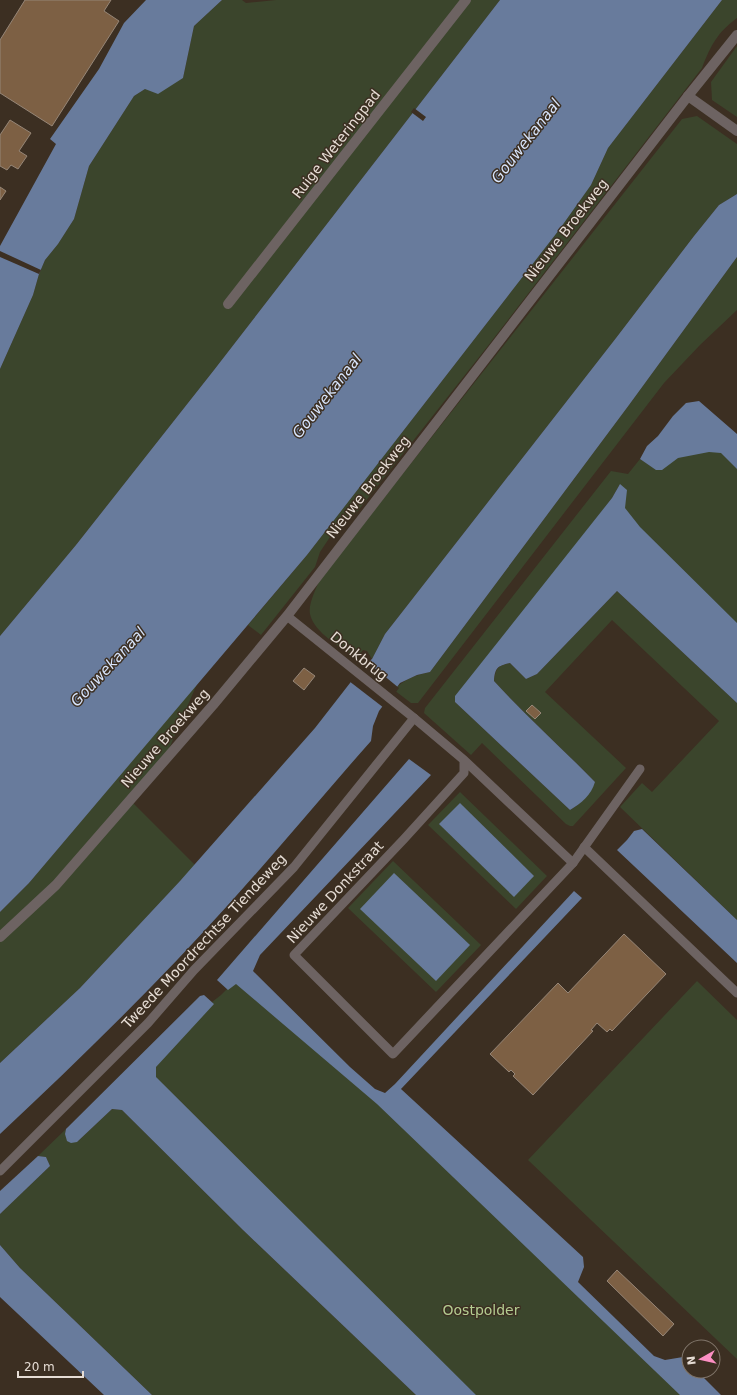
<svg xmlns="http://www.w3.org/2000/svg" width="737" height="1395" font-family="'DejaVu Sans',sans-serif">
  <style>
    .green { fill: #3b452c }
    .water { fill: #687b9c }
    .pier { fill: #3c2f22 }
    .building { fill: #7d6044; stroke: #968677 }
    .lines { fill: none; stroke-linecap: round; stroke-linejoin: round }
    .service { stroke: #6d6362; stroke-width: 9 }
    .minor { stroke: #6d6362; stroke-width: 10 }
    .labels { text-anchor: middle; stroke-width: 3; stroke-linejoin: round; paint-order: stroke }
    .street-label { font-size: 14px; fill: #e6ddd5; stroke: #3c2f22 }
    .park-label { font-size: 14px; fill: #b4cd91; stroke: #3c2f22 }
    .water-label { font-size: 15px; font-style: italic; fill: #d8e5fc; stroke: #3c2f22 }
  </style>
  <rect width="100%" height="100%" fill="#3c2f22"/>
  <g class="green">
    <polygon points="222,0 242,0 246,3 276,0 500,0 214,370 76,545 0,636 0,369 33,295 39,274 45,260 58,244 74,219 89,166 134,96 145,89 183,78 194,26"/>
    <path d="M722,0h15v18c-20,15 -26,27 -35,50l-215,279 -130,165 -19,14 -8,11 -10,15 -5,15 -54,68 -13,-10 59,-70 252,-325 32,-45 17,-37z"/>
    <polygon points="737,46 737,117 712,100 711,82"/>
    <path d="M697,116l40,28v50l-18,11 -25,31 -78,102 -231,296 -13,25 -5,-8 -4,-1 -6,8c-15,-10 -43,-25 -47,-44 -2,-10 6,-25 10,-35l362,-460z"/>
    <path d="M737,257v53l-37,35 -36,38 -246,320h-7l-17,-13c10,-11 22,-15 36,-18l199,-267z"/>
    <path d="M703,445l34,9v185l-128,-125 11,-30 -8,14 -157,204 115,108c14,-8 18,-15 25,-28 -33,-34 -69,-66 -101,-101 2,-13 3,-15 16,-18l16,16 11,-5 80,-83 120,112v217l-117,-113 22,-24 10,9 67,-71 -107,-101 -67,72 81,76 -53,58h-3l-4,-2 -84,-81 -11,12 -47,-42 1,-5 186,-237 17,3 12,-15 12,8z"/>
    <polygon points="197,684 168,751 128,798 195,865 80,988 0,1063 0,912 29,883"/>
    <polygon points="460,792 547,876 516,909 428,825"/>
    <polygon points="393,861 481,945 436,992 348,908"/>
    <polygon points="243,973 684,1395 455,1395 133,1085 213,1003 212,1002 221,995"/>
    <polygon points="697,981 737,1020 737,1359 528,1160"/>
    <polygon points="112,1109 122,1110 243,1230 416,1395 152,1395 20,1268 0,1245 0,1214 50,1166 46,1157 38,1156 66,1129 65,1134 77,1142"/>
  </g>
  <g class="water">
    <polygon points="146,0 222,0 194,26 183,78 158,94 145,89 134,96 89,166 74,219 58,244 45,260 39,274 33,295 0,369 0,246 56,144 50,139 99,69 124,23"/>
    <polygon points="500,0 722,0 608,148 591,185 559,230 307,555 29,883 0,912 0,636 76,545 214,370"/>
    <path d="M737,194v63l-108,148 -199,267 -13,3 -17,8 -21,28 -6,15 -2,15c-48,54 -94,110 -143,164 -72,80 -149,155 -228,229v-71l80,-75 100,-107 135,-153 49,-63 8,-6 13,-25 231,-296 78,-102 25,-31z"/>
    <polygon points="699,401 737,434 737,469 721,453 709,452 678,458 662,470 656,470 640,459 647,446 658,436 673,416 686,403"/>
    <path d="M620,484l7,6 -2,18 15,19 97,96v80l-120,-112 -80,83 -11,5 -16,-16c-13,3 -15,5 -16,18 32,35 68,67 101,101 -4,13 -13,21 -25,28l-115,-108v-6l157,-198z"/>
    <polygon points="409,759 431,775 260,955 253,971 350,1067 375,1089 385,1093 395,1084 574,891 582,898 401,1089 583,1257 584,1267 578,1282 654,1356 665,1360 683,1357 689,1363 689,1371 697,1371 721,1395 680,1395 377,1104 236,984 228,990 217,980"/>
    <polygon points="460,803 534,876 514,897 439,824"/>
    <polygon points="642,829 737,920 737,963 617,850 627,840 634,831"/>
    <polygon points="394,873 470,945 436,981 360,909"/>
    <polygon points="204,995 214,1004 156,1067 156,1077 476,1395 416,1395 243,1230 122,1110 112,1109 77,1142 71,1143 67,1141 65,1134 66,1129 200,996"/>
    <polygon points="38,1156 46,1157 50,1166 0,1214 0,1191"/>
    <polygon points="0,1245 20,1268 152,1395 104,1395 0,1297"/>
  </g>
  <g class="pier">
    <polygon points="414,108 426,117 423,121 411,112"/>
    <polygon points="0,251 41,270 39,274 0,257"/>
    <polygon points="366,661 399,688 384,708 349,681"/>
  </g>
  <g class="building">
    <polygon points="25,0 111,0 104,11 119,21 52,126 0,93 0,40"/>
    <polygon points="10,120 31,133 19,151 27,156 18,169 11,165 7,170 0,166 0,135"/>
    <polygon points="0,187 6,191 0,200"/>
    <polygon points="304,668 315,676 304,690 293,681"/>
    <polygon points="532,705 541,713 535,719 526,711"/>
    <polygon points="624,934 666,974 612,1031 610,1029 607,1032 597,1023 591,1030 593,1031 533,1095 513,1076 515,1074 511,1070 509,1072 490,1054 558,983 568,993"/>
    <polygon points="617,1270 674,1324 663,1336 607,1281"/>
  </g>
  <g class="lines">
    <g class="service">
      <polyline points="287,616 414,718 464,760 573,863 393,1054 294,955 404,839 464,773 464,760"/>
      <polyline points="584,847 737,993"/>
      <polyline points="573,863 640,769"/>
      <polyline points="0,1171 148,1023 194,970 294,867 414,718"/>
    </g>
    <g class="minor">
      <polyline points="688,96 737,131"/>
      <polyline points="228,304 466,0"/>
      <polyline points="0,937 56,885 213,705 287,616 688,96 737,35"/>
    </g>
  </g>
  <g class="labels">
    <g class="street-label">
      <text transform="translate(336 144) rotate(-52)" y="5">Ruige Weteringpad</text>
      <text transform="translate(566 230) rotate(-52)" y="5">Nieuwe Broekweg</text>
      <text transform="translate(368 487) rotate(-52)" y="5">Nieuwe Broekweg</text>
      <text transform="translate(359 656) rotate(39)" y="5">Donkbrug</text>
      <text transform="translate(165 738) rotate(-49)" y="5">Nieuwe Broekweg</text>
      <text transform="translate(335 892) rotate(-47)" y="5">Nieuwe Donkstraat</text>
      <text transform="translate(204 941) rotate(-47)" y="5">Tweede Moordrechtse Tiendeweg</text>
    </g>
    <g class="park-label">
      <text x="481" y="1315">Oostpolder</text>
    </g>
    <g class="water-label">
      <text transform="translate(526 141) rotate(-52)" y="5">Gouwekanaal</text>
      <text transform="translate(327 396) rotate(-52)" y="5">Gouwekanaal</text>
      <text transform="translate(108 667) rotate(-47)" y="5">Gouwekanaal</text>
    </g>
  </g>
  <g transform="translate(701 1359) rotate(262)"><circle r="19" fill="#3c2f22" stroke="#80756a"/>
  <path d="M0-3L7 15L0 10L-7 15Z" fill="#fc8fc3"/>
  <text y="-6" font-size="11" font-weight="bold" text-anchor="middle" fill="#e6ddd5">N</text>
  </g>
  <path d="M18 1371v6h65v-6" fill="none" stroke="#e6ddd5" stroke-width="2"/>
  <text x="24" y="1371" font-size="12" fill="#e6ddd5" stroke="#3c2f22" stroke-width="3" paint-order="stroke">20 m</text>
</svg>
